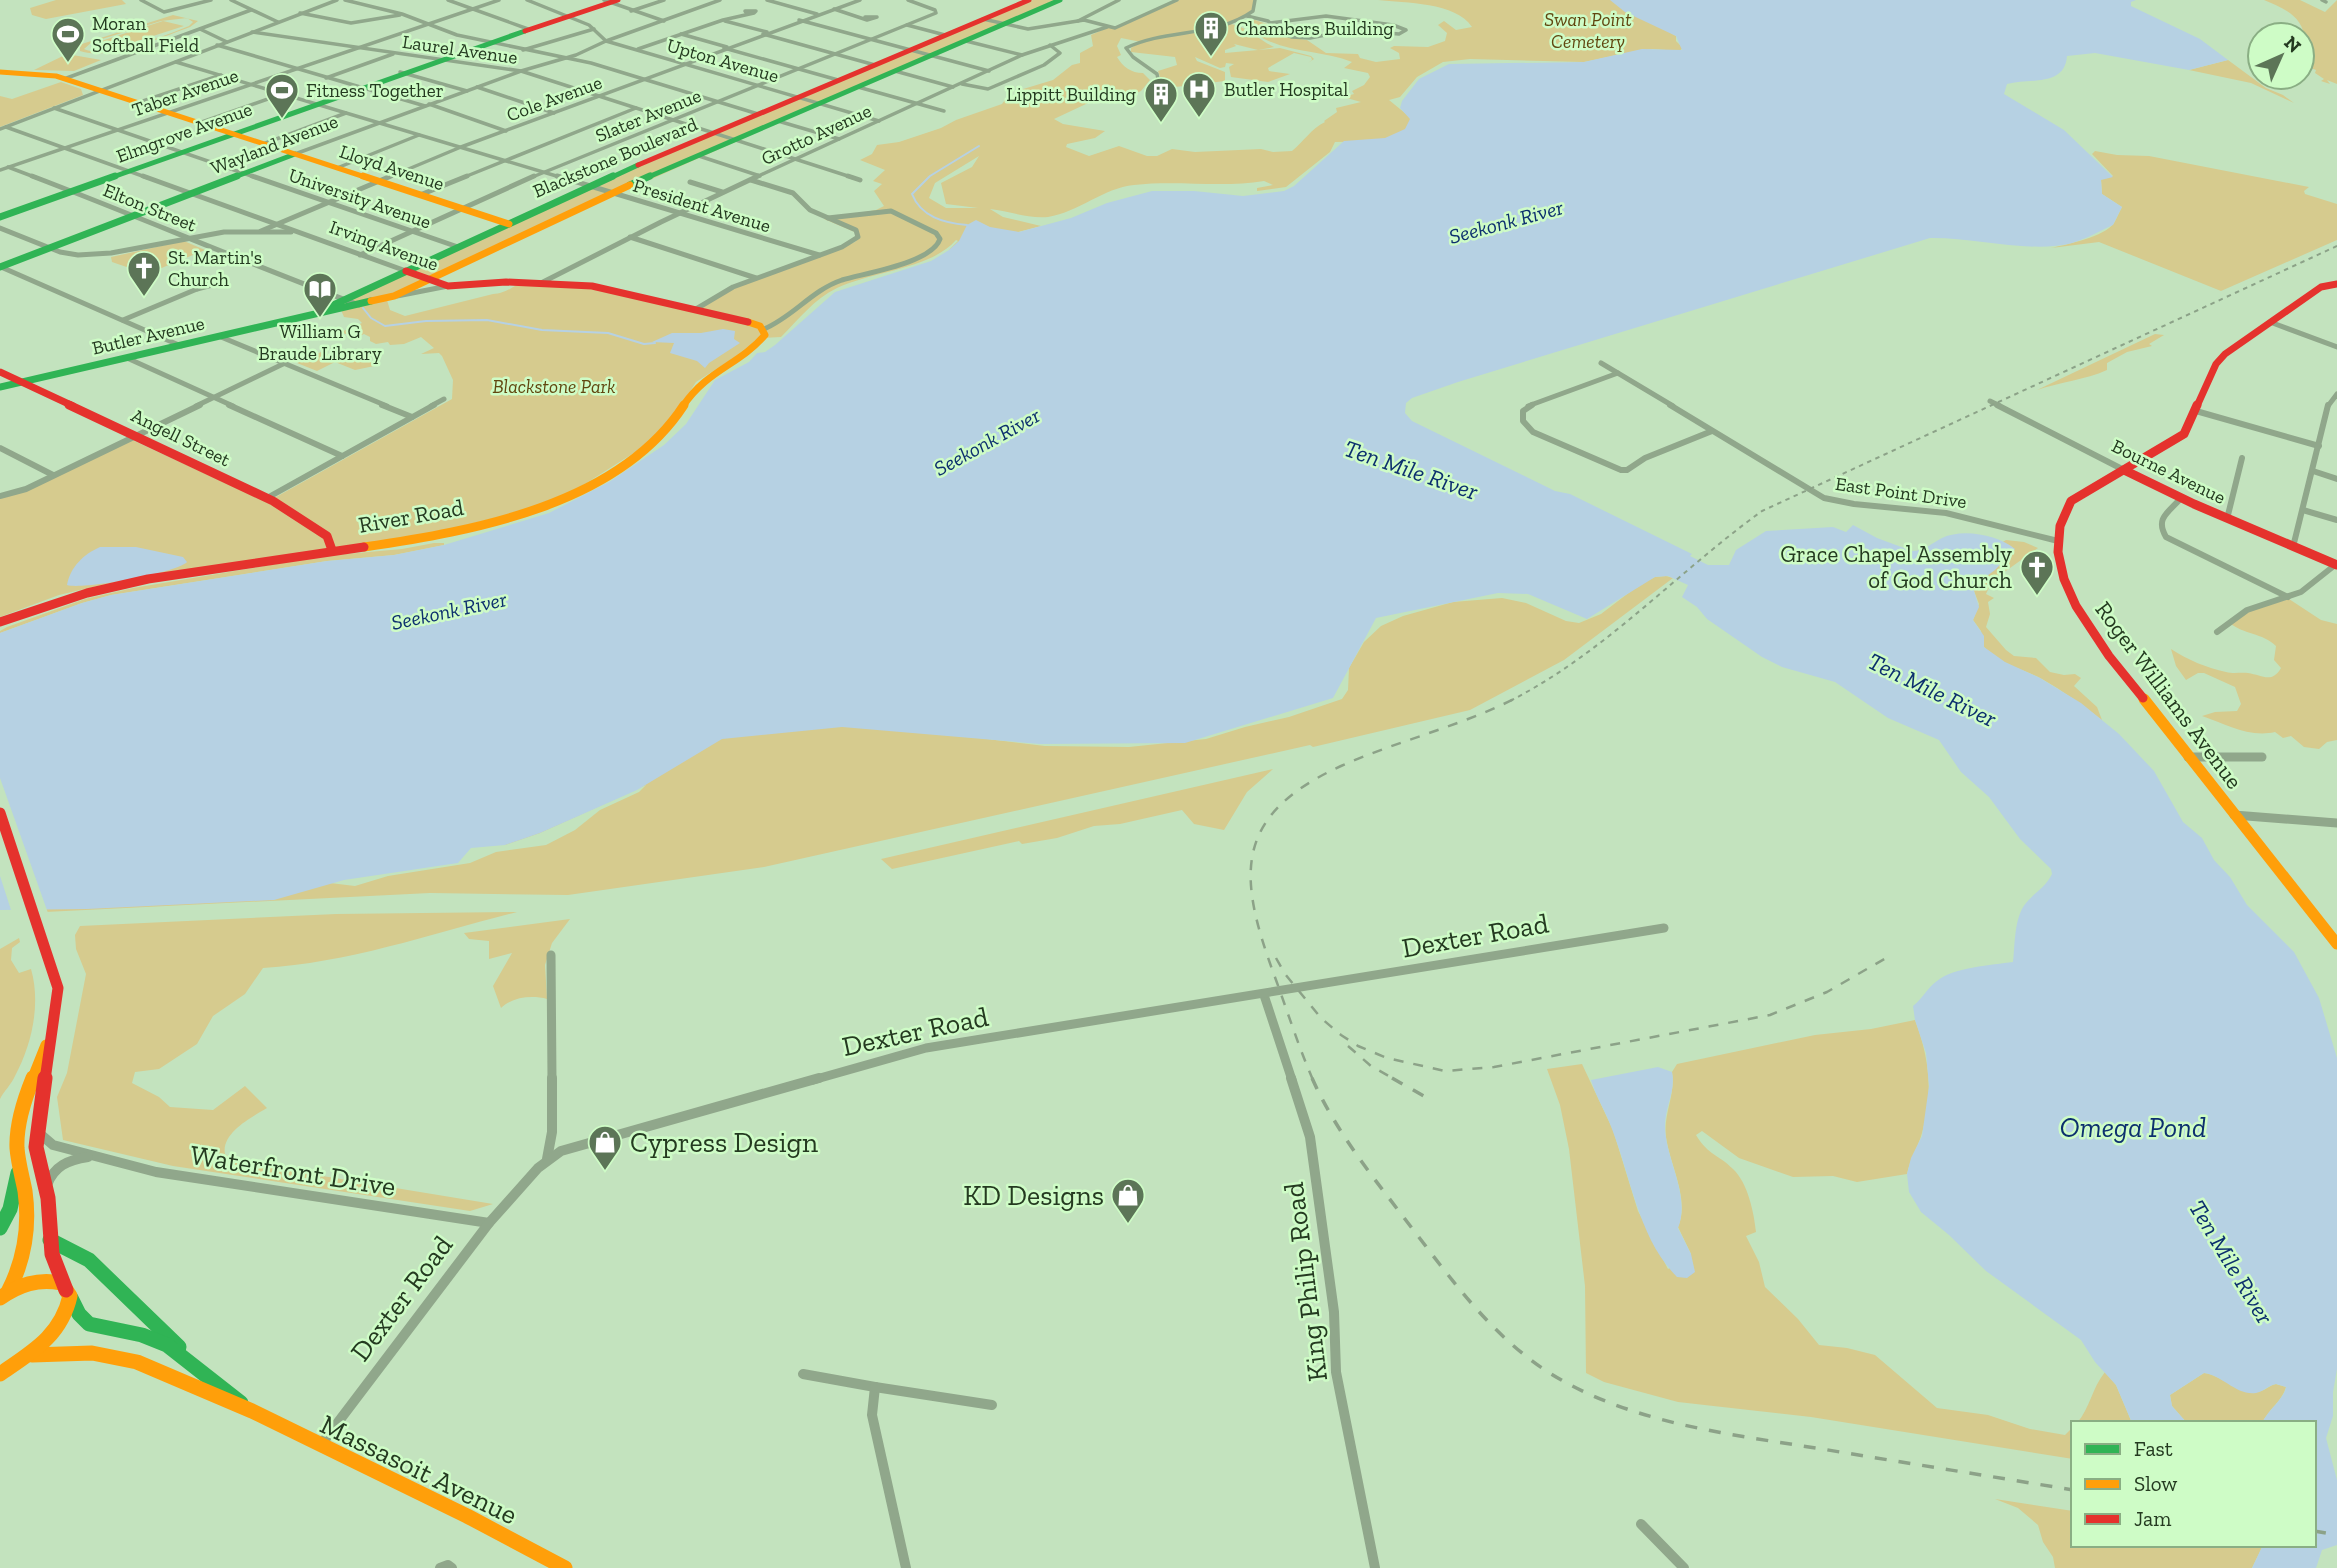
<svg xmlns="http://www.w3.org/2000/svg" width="2337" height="1568" font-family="'Zilla Slab',serif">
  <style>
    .green { fill: #d6cb8e; fill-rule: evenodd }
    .water { fill: #b6d1e3 }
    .pier { fill: #c3e3be }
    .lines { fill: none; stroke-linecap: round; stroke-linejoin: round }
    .stream { stroke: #b6d1e3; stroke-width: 2 }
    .street-far4 { stroke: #90a78b; stroke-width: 3.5 }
    .street-far3 { stroke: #90a78b; stroke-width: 5 }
    .street-far2 { stroke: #90a78b; stroke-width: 6 }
    .street-far1 { stroke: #90a78b; stroke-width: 9 }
    .street { stroke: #90a78b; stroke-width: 10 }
    .fast-far2 { stroke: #30b455; stroke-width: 5 }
    .fast-far1 { stroke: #30b455; stroke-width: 7 }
    .fast { stroke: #30b455; stroke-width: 15 }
    .slow-far4 { stroke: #ff9f0a; stroke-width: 5 }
    .slow-far3 { stroke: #ff9f0a; stroke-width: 7 }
    .slow-far2 { stroke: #ff9f0a; stroke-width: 9 }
    .slow-far1 { stroke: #ff9f0a; stroke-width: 11 }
    .slow { stroke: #ff9f0a; stroke-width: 15 }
    .jam-far4 { stroke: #e5322d; stroke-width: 5 }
    .jam-far3 { stroke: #e5322d; stroke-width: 7 }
    .jam-far2 { stroke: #e5322d; stroke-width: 9 }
    .jam-far1 { stroke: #e5322d; stroke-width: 11 }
    .jam { stroke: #e5322d; stroke-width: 15 }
    .rail-far2 { stroke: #8ca288; stroke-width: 2; stroke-dasharray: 4.5 4.5; stroke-linecap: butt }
    .rail-far1 { stroke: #8ca288; stroke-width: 2.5; stroke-dasharray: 10 10; stroke-linecap: butt }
    .rail { stroke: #8ca288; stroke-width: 3.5; stroke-dasharray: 12 12; stroke-linecap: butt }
    .labels { text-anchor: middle; stroke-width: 5; stroke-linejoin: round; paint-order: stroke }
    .far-park-label { font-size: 19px; font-style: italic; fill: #61460f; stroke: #cefcc6 }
    .far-poi-label { font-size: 19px; fill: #243a20; stroke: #cefcc6; text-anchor: start }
    .far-street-label { font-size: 19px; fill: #243a20; stroke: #cefcc6 }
    .far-water-label { font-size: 21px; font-style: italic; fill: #0c2f6e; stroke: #cefcc6 }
    .street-label { font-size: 23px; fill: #243a20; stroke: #cefcc6 }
    .poi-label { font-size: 23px; fill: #243a20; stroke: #cefcc6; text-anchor: end }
    .water-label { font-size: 24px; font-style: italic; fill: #0c2f6e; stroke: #cefcc6 }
    .near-street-label { font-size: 28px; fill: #243a20; stroke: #cefcc6 }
    .near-water-label { font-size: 28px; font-style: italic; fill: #0c2f6e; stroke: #cefcc6 }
    .near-poi-label { font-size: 28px; fill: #243a20; stroke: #cefcc6; text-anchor: start }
  </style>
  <rect width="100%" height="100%" fill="#c3e3be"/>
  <g class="green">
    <polygon points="56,0 122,0 126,4 46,19 32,15 30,8"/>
    <polygon points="1033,0 1055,0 388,296 328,311 622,173"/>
    <path d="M1179,0h75l1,8 -24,16c17,3 28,16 43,23l-16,3 -24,-6 2,2 -11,4v3l55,-5 31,8 3,3 -6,4 4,-3 -1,-3 -17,-4 -26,15 1,3 21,3 -22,8 -37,-5 -2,-10 5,-3 -8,-1 -1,4 -5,1 -25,-11 2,4 28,11v9l-58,7 -4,-2 -5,-15 19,-6 -2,-8 -44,-5v-4l10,-6 -20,-4 -4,8 4,9 -4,2c6,10 14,16 26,16l7,7 -9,11 -11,5h-27l-49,23 9,5 42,7 -10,7 -28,6 -1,3 23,9 30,-10 28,10h10l15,-7 23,3 66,-3 12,3 19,-1c12,-10 19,-22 33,-29l-1,-1 13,-9 -1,-4 25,-6 -18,-5 11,-3 -2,-3 12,-6 6,-8 -2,-4 -24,-5 8,-6c-35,-14 -79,-7 -109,-39l12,-3 12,4 12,12 28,4 19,13 32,1 2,4 16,4 24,-3 -1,-6 -9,-5 4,-2 34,1 17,-6 2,-8 -9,-8 6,-4 12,9 16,-3c-16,-25 -67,-24 -94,-27h236l62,36v5l7,7 -4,3 -26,-2 -17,2 -52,11 -114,-3 -27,3 -26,15 -17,20 -11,3 22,18v10l-19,13 -57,1 -5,10 -44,35 -29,4v-3l16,-3 -9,-4c-42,7 -87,-1 -130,4 -31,3 -55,27 -86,32 -20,2 -39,-6 -58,-8l13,8 38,9 -92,24 9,-9 -2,-1c-25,29 -83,31 -119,48 -23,11 -38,31 -56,49l-21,1 -5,6 -59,38 -27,42 -18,18 -74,47 -44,19 -101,26 -305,45 -68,16 -59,22v-118l132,-59 135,62 185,-103 1,-19 -11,-24 -3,-3 -18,1 13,-6 -13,-11 -17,7 -14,1 -2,-3 -12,2 -6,-3v-4l-6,-3 -9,4 -14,-6 21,-9 -4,-4 -14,-2 -3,-7 46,-10 3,10 15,6 88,-22c14,0 22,-11 35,-12 46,-4 119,18 167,27l33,-19 127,-48 3,-4 -1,-5 -33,-14 52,-9 8,-4 -10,-15 8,-7 -9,-3 12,-11 -25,-10 12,-6 5,-9 22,-3 42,-14 15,-8 46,-16 5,-7 14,-2 -1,-5 33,-10 19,-15 8,-2v-10l13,-7 -2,-11 16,-7h11zM979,156l-7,11 -31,16 5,21 32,4h-32l-17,-10 6,-15z"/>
    <path d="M2264,0h36l25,12 12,-12v84l-10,-4 3,4 -9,-3 3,-2 -9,-6 1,-3 -12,-5c-2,-9 1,-14 1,-23 -1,-26 -20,-33 -41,-42z"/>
    <path d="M173,15l25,6 -8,6c-28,10 -82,34 -110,24v-5l-14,3zM187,18l6,4 -4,4c-23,9 -83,34 -105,23l8,-7 69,-21z"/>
    <polygon points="163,21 184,26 116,48 95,43"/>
    <polygon points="67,54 101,60 74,71 34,70"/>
    <polygon points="2228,60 2266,88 2283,95 2294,103 2251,83 2189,70"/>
    <polygon points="61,82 81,89 83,95 0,127 0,96 12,99"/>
    <path d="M2095,151l22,4 32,1 160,31 -5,4 1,3 32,10v36l-116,51 -122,-49 -48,6c17,-4 53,-11 63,-25 3,-5 5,-11 8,-16l-20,-13 -1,-15 12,-3 -21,-22z"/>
    <polygon points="184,241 205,250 147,274 112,262 111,257"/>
    <path d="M2155,334l9,1 -15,9 3,2 -25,6 -20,11v7c-22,10 -47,12 -70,20z"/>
    <polygon points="321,352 329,355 357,356 379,365 355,370 335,362 317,371 297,363"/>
    <path d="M2006,540l18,2 14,6 -46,33 -6,13 8,4 -6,4 2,12 -4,13 20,23 8,6 22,2 14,14 14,3 11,-1 6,4 -7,8 23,21 5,13c-20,-15 -39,-29 -60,-41 -18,-10 -44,-15 -58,-32l-3,-16 -8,-11 6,-16 -5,-13 6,-10 34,-29 -2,-5 -11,-4z"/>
    <polygon points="434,543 444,543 444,545 394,555 327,561 111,595 82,603 0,633 0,631 7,627 85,599 133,588 324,556 402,549"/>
    <polygon points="1666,576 1673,578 1564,660 1470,710 1313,747 1310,745 764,867 568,895 430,893 45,912 46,903 330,883 355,886 388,876 470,863 496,852 546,845 575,830 600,810 639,792 646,785 540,833 505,845 524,811 766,712 1045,746 1129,747 1206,739 1245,727 1289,717 1342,699 1348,690 1349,668 1364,642 1381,626 1403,616 1453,602 1502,598 1526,603 1566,621 1579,623 1601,614 1639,585 1655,577"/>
    <path d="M2289,599l32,21 16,4v116l-10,2 -8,7 -15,-2 -13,-11 -8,2 -8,-6c-26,6 -49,-8 -73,-16l13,-4 22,-1 4,-7 -6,-17 -31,-14h-6l-12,7 -10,-14 -5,-17c17,11 36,19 55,23 8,2 15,0 22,1 14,2 24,11 33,-5l-7,-8 2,-14c-13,-13 -34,-12 -46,-23l12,-10z"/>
    <polygon points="1273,769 1247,792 1224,830 1194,824 1182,810 1120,824 1094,826 1057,838 1022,844 1019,841 892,869 881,859"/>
    <path d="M517,912c-83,21 -168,51 -254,56l-18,26 -32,22 -16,28 -38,25 -24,3 -3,11 27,14 11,10 43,3 32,-24 22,22c-15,9 -46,25 -42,46l13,8 255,42 -23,7 -297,-45 -110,-26 -6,-43 10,-24 19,-99 -10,-25 -1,-14 5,-9 256,-12z"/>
    <path d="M570,919l-18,24 -7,22 2,34c-15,-4 -35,-2 -46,9l-8,-22 19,-33 -23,6v-18l-20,-2 -5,-6z"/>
    <path d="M19,938l1,4 -8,6 -1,12 8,13 12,-4c10,35 1,75 -16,107 -4,9 -11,15 -15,23v-150z"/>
    <path d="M1915,1020c14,37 19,74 7,113 -4,14 -12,26 -15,41l-50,8 -24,-6 -40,1 -54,-19 -37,-27 -6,4c13,21 22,19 37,34 15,14 21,44 23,63l-10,4 13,26 6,25 33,32 21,26 28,3 28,7 62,53 51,7 42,14 35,6 8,-8v32l-262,-42 -133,-15 -74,-20 -18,-9 -1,-87 -16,-137 -9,-44 -13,-36 35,-5 31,66 25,81 30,58 23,-15 -13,-27c12,-28 -8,-61 -12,-90 -3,-23 10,-43 6,-65l5,-8 138,-29 56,-6z"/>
    <path d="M2105,1372l11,13 16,38h-55c13,-15 15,-35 28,-51z"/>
    <path d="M2204,1373c19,2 37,25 57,18 6,-2 9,-6 15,-7l10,3c-3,13 -18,23 -24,36h-75l-15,-17 -2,-11z"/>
    <polygon points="1995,1499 2073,1511 2073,1545 2263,1545 2252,1568 2055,1568 2053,1557 2043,1542 2038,1525 2018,1508"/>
  </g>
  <g class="water">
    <path d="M1610,0h526l-5,2v4l69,33 28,21 -39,10 -94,-17 -28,3c-2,31 -38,22 -60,28l-3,10 60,36 49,47 -12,3 1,14 20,13 -9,18c-13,6 -27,14 -41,18 -41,11 -99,-6 -142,-5l-472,144 -46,16 -6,5 -1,10 7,8 143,70 15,3 122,60 -2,2 18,9h21l7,-15 30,-19 67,-4 13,5 7,-7 24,13 35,13c12,0 20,-8 30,-13 21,-10 56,-3 73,11l-20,21 -15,11 -6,10 5,16 -6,13 11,16v11l21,15 35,16 41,25 38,31 35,37 29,51 19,16 12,22 16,17 17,28 47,47 25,46 18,60v311l-4,23v24l-7,22 11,42v65l-15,5 -6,18h-64l11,-23h51v-122h-52c6,-13 22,-24 24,-36l-10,-3c-7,1 -13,8 -20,9 -19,3 -34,-18 -52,-20l-34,22 2,11 15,17h-55l-16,-38 -21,-23 -14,-22 -95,-69 -37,-36 -28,-23 -12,-20 -2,-18 4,-16 11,-22 7,-50 -3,-33 -11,-33 -2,-14c10,-8 14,-18 24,-25 17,-14 55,-16 76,-19 2,-17 1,-45 13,-59 9,-11 20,-16 26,-29l-1,-5 -31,-30 -31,-42 -28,-25 -22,-32 -51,-22 -53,-36 -53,-15 -20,-10 -55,-38 -10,-12 -15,-10 6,-12 -20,-9 -13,1 -68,42 -59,-25 -30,-1 -122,25 -43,80 -148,45 -145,1 -198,-17 -120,12 -85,51 -97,43 -35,12 -34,3 -13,15 -114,17 -70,20 -187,9 -87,1v-277l82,-30 29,-8 216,-34 67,-6 50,-10 105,-32 60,-31 55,-37 22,-21 29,-44 34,-18 8,-9 8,-1 10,-7 60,-53 96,-31 18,-11 10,-9 8,-16 9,-5 14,7 29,5 52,-14 36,-15 45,-12h42l49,5 41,-5 10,-5 50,-45 41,-3 20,-9 5,-10 -10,-11 2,-7 17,-22 30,-15 135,-2 58,-13 40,1 -6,-14 -51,-24z"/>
    <polygon points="723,329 735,331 734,339 740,343 709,363 705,368 697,361 670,353 674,343 652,342 672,333 701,333"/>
    <path d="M100,547h36l47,10 4,5c-10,11 -105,28 -120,23 3,-18 17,-31 33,-38z"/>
    <path d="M1658,1067l14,5c4,19 -7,35 -7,54 0,33 26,69 13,102l13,26 4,18 -8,6 -10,-1c-38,-38 -46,-99 -65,-148 -6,-17 -16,-32 -21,-49z"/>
  </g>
  <polygon class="pier" points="0,778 48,913 12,913 0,876"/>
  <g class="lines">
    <g class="stream">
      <path d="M967,225c-23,-2 -46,-8 -55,-31l18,-18 49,-30"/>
      <polyline points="363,308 371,318 385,326 426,321 487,320 542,330 608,333 644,344 655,343"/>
    </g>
    <g class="street-far4">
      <polyline points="141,0 164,12 211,0"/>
      <polyline points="231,0 278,22"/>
      <polyline points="345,0 402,14 457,35 591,63 758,114"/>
      <polyline points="448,0 528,29"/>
      <polyline points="527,0 589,25 606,41 879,121"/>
      <polyline points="604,0 664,21"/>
      <polyline points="767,0 817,14"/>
      <polyline points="2322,0 2326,2"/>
      <polyline points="834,9 867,20 877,17 865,17"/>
      <polyline points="631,11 664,0"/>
      <polyline points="300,13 351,23 400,15"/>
      <polyline points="1247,16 1268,21 1278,32 1292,37 1310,38 1351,30 1399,34 1406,30 1393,25 1326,16 1270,23"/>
      <polyline points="983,19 1028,29 1084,20 1115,28 1177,0"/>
      <polyline points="799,20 989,71"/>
      <polyline points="725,21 767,32"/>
      <polyline points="1078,21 1119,0"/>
      <polyline points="907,25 945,35"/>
      <polyline points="200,29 227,42"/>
      <polyline points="252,32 521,71 854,178"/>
      <polyline points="681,34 727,47"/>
      <polyline points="763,34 875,65"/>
      <polyline points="966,41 1022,55"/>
      <polyline points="217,45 425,106"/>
      <polyline points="724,48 838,80"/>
      <polyline points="638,49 723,20 754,13 756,11 745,11 747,14"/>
      <polyline points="523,50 594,29"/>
      <polyline points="176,62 563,178"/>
      <polyline points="895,71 953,87"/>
      <polyline points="400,72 467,91"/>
      <polyline points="326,78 393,54"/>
      <polyline points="64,79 251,10"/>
      <polyline points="962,84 988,89 1044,65 1060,53 1050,45"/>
      <polyline points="477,87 554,113"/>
      <polyline points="858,87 944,111"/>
      <path d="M1160,89l-3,-15 -24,-17 -7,-9c41,-20 89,-10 127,-37l2,-11"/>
      <polyline points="137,103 221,75"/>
      <polyline points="429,104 506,131"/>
      <polyline points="54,108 257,178"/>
      <polyline points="778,121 839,139"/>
      <polyline points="199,123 282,94"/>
      <polyline points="6,127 148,178"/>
      <polyline points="0,129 337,0"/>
      <polyline points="263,144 346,113"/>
      <polyline points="295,154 521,71 576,55 606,41 720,0"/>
      <polyline points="699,156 760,176"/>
      <polyline points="8,167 37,178"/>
      <polyline points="337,168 419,135"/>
      <polyline points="0,170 499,0"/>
      <polyline points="387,178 461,147 860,0"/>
      <polyline points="462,178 636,108"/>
      <polyline points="530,178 936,13 935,10 908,0"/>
      <polyline points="754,178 1022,55 1107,27"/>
    </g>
    <g class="street-far3">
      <path d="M32,176c110,42 217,88 327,129"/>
      <polyline points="143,176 406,271"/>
      <polyline points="252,176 458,247"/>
      <polyline points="557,176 819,255"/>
      <polyline points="848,176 860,180"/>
      <polyline points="690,182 722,192"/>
      <polyline points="420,195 467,176"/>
      <polyline points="0,228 60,252 78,255 111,253 224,232 291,232"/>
      <polyline points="261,231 391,176"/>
      <polyline points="630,237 756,278"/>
      <polyline points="360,255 534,176"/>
      <polyline points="1,267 181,346"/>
      <polyline points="543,282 661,222 758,176"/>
      <polygon points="203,284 212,285 197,289"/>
      <polyline points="397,296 448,286"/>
      <polyline points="696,309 733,287 842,247 858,237 856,230 810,210 793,193 751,180"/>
      <polyline points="123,320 197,289"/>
      <polyline points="2270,322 2337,347"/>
      <path d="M764,329c29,-12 48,-39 78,-49 23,-7 90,-17 98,-41l-4,-6 -45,-22 -63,7"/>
      <polyline points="221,337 387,406"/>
      <polyline points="127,358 233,406"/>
      <polyline points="1601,363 1673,406"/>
      <polyline points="1990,401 2000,406"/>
      <polyline points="196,406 283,364"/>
      <polyline points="431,406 444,399"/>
      <polyline points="1528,406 1618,373"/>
      <polyline points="2328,406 2337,394"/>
    </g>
    <g class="street-far2">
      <polyline points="229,405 342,456"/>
      <polyline points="382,405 412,417"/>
      <polyline points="1532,405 1523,411 1523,421 1533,432 1621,470 1627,470 1645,458 1712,431"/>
      <polyline points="1670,405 1824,498 1854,504 1946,513 2058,541"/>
      <polyline points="1997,405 2124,470"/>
      <polyline points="2196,411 2319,446"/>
      <polyline points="0,448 53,475"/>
      <polyline points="2313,471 2337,479"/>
      <polyline points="0,496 26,489 200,405"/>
      <polyline points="267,498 434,405"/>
      <path d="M2181,498c-13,15 -26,20 -15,39l122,60"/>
      <polyline points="2303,510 2337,520"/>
      <polyline points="2227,519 2242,458"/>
      <polyline points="2293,547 2328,405"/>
      <polyline points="2217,632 2247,610 2301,592 2335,565"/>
    </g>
    <g class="street-far1">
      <polyline points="2188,757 2262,757"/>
      <polyline points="2234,815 2337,823"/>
      <polyline points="551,955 552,1080"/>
      <polyline points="1264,995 1292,1080"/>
      <polyline points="813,1080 926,1048 1664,928"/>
    </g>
    <g class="street">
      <polyline points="1291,1078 1310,1137 1334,1312 1336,1372 1375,1568"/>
      <polyline points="39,1133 53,1145 156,1172 489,1223"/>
      <polyline points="547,1159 552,1132 552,1078"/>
      <path d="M47,1185c7,-19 21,-25 41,-28"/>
      <polyline points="803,1374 875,1387 872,1415 906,1568"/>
      <polyline points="875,1387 992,1405"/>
      <polyline points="320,1446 489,1223 538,1168 561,1151 819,1078"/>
      <polyline points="1641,1524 1684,1568"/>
      <polyline points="440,1568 448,1565 452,1568"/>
    </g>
    <g class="fast-far2">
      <polyline points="110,178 525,31"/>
      <polyline points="232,178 295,154"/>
      <polyline points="610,178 638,165"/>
      <polyline points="646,178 1060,0"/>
    </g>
    <g class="fast-far1">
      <polyline points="630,185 650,176"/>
      <polyline points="0,217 115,176"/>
      <polyline points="0,267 237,176"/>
      <polyline points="329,307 613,176"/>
      <polyline points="0,387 371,301"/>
    </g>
    <g class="fast">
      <polyline points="0,1228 10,1209 18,1173"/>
      <polyline points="50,1240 89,1260 179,1347"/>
      <polyline points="71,1298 79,1314 89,1324 142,1335 167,1345 241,1403"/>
    </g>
    <polyline class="slow-far4" points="0,72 56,76 368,178"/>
    <g class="slow-far3">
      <polyline points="363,176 509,224"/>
      <polyline points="371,301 394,296 630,185"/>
      <path d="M683,406c24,-36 56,-41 82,-71l-5,-9 -12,-4"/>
    </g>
    <g class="slow-far2">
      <path d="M364,547c110,-16 255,-42 320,-142"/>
      <polyline points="2143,698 2145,701"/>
    </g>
    <g class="slow-far1">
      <polyline points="2144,699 2337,944"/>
      <polyline points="32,1080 46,1045"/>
    </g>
    <g class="slow">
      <path d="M8,1292c17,-33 22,-65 17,-101 -3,-15 -7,-29 -8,-43 -1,-24 7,-48 16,-70"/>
      <path d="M0,1298c19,-13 38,-20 61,-15"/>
      <polyline points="32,1355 92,1353 137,1362 252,1411 467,1516 565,1568"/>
      <path d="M0,1374c32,-22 61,-38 70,-78l-4,-6"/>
    </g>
    <g class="jam-far4">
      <polyline points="525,31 618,0"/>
      <polyline points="638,165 1029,0"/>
    </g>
    <g class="jam-far3">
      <polyline points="406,271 448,286 506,282 592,286 748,322"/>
      <polyline points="0,372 73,406"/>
      <polyline points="2197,406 2216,364 2225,354 2321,287 2337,284"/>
    </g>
    <g class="jam-far2">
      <polyline points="69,405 273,501 327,536 332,550"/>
      <polyline points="2124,470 2194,504 2337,565"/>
      <polyline points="0,622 87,593 148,579 364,547"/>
      <polyline points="2143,698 2109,656 2076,606 2064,579 2058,552 2060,526 2071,501 2184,434 2197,405"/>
    </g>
    <polyline class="jam-far1" points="0,813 58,988 45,1080"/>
    <polyline class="jam" points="45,1078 36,1147 48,1198 52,1254 66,1290"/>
    <path class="rail-far2" d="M1510,701c96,-49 166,-128 252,-190l575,-265"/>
    <g class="rail-far1">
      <polyline points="1276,958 1285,974 1321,1018 1341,1035 1358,1046 1387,1058 1445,1071 1494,1067 1770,1015 1827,992 1886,958"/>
      <polyline points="1348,1046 1371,1066 1396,1080"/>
      <path d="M1313,1080c-14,-32 -25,-67 -37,-100 -37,-100 -47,-163 65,-214 56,-25 117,-39 173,-67"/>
    </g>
    <g class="rail">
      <path d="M1312,1078c24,54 61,99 96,145 41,53 80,109 137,147 81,53 183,64 277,79 84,14 167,27 251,41"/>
      <polyline points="1392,1078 1429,1099"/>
      <polyline points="2314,1531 2337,1535"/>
    </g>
  </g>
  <defs>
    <symbol id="building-pin" viewBox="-11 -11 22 30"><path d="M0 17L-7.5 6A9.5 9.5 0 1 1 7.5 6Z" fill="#5c7557" stroke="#cefcc6"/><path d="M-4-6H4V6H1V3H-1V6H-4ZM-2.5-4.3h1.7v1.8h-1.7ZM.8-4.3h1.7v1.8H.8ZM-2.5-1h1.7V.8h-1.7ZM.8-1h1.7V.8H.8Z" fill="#fff"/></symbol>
    <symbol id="stadium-pin" viewBox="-11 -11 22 30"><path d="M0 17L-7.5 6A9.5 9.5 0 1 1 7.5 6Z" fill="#5c7557" stroke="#cefcc6"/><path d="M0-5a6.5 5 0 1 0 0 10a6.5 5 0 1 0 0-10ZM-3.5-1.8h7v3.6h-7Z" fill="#fff"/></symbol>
    <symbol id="hospital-pin" viewBox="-11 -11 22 30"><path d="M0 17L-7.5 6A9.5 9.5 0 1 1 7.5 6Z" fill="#5c7557" stroke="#cefcc6"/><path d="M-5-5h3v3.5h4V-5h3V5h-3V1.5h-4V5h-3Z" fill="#fff"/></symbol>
    <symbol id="church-pin" viewBox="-11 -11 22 30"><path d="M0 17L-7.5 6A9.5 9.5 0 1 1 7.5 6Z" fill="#5c7557" stroke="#cefcc6"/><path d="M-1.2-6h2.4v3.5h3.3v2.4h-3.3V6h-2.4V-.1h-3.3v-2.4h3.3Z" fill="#fff"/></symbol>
    <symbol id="library-pin" viewBox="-11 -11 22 30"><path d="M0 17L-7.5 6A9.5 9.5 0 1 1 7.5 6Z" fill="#5c7557" stroke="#cefcc6"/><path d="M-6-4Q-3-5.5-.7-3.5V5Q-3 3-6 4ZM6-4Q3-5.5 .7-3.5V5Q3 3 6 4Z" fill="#fff"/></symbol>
    <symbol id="shop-pin" viewBox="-11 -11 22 30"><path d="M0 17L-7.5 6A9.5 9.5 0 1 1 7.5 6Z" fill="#5c7557" stroke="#cefcc6"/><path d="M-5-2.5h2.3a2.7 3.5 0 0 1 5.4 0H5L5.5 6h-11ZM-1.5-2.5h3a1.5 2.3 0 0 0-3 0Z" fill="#fff"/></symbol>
  </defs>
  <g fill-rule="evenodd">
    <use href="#building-pin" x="1192" y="9" width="38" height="52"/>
    <use href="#stadium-pin" x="49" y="15" width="38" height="52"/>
    <use href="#hospital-pin" x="1180" y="70" width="38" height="52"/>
    <use href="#stadium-pin" x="263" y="71" width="38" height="52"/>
    <use href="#building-pin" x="1142" y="75" width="38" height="52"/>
    <use href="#church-pin" x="125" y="249" width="38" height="52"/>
    <use href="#library-pin" x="301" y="270" width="38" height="52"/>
    <use href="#church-pin" x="2018" y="548" width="38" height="52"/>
    <use href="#shop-pin" x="586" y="1123" width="38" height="52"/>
    <use href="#shop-pin" x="1109" y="1176" width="38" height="52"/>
  </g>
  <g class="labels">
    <g class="far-park-label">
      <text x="1588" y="26">Swan Point<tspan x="1588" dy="22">Cemetery</tspan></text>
      <text x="554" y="393">Blackstone Park</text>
    </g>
    <g class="far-poi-label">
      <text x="92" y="30">Moran<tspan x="92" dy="22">Softball Field</tspan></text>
      <text x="1236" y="35">Chambers Building</text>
      <text x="1224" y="96">Butler Hospital</text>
      <text x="306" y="97">Fitness Together</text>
      <text x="1136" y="101" text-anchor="end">Lippitt Building</text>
      <text x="168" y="264">St. Martin's<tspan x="168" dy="22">Church</tspan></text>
      <text x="320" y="338" text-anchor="middle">William G<tspan x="320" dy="22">Braude Library</tspan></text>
    </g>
    <g class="far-street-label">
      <text transform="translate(460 49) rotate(8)" y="7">Laurel Avenue</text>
      <text transform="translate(723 60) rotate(16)" y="7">Upton Avenue</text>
      <text transform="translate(185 92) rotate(-19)" y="7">Taber Avenue</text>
      <text transform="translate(554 98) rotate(-20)" y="7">Cole Avenue</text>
      <text transform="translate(648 115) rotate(-22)" y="7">Slater Avenue</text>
      <text transform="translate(184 132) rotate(-20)" y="7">Elmgrove Avenue</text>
      <text transform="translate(816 134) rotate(-25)" y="7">Grotto Avenue</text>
      <text transform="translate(274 144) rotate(-21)" y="7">Wayland Avenue</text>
      <text transform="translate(615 157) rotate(-23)" y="7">Blackstone Boulevard</text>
      <text transform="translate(392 167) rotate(18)" y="7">Lloyd Avenue</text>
      <text transform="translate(360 198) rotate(19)" y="7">University Avenue</text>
      <text transform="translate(702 205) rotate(17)" y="7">President Avenue</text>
      <text transform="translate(150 207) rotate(22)" y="7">Elton Street</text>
      <text transform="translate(384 245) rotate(20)" y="7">Irving Avenue</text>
      <text transform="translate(148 335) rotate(-13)" y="7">Butler Avenue</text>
      <text transform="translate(181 437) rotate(26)" y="7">Angell Street</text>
      <text transform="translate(2169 471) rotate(26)" y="7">Bourne Avenue</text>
      <text transform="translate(1901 492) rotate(8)" y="7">East Point Drive</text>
    </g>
    <g class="far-water-label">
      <text transform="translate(1506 222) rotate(-15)" y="7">Seekonk River</text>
      <text transform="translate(987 442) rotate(-29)" y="7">Seekonk River</text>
      <text transform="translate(449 611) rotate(-12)" y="7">Seekonk River</text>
    </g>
    <g class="street-label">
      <text transform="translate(411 516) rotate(-10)" y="8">River Road</text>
      <text transform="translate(2169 695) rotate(53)" y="8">Roger Williams Avenue</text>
    </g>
    <g class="poi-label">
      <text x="2012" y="562">Grace Chapel Assembly<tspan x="2012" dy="26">of God Church</tspan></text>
    </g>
    <g class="water-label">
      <text transform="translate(1411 470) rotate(19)" y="8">Ten Mile River</text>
      <text transform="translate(1932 690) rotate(26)" y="8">Ten Mile River</text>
      <text transform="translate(2231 1262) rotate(59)" y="8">Ten Mile River</text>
    </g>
    <g class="near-street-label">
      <text transform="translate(1475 935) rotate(-10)" y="10">Dexter Road</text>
      <text transform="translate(915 1031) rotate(-12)" y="10">Dexter Road</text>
      <text transform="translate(293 1170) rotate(9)" y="10">Waterfront Drive</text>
      <text transform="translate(1305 1282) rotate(-97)" y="10">King Philip Road</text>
      <text transform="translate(401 1298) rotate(-53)" y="10">Dexter Road</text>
      <text transform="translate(419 1469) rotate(26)" y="10">Massasoit Avenue</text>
    </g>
    <g class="near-water-label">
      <text x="2133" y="1137">Omega Pond</text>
    </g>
    <g class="near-poi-label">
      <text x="630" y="1152">Cypress Design</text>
      <text x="1104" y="1205" text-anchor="end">KD Designs</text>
    </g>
  </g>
  <rect x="2071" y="1421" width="245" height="126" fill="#cefcc6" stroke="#8aae84" stroke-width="2"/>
  <rect x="2085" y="1444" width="35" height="10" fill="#30b455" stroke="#8aae84" stroke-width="2"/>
  <text x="2134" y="1456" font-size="21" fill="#243a20">Fast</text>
  <rect x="2085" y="1479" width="35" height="10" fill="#ff9f0a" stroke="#8aae84" stroke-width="2"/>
  <text x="2134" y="1491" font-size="21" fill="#243a20">Slow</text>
  <rect x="2085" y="1514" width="35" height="10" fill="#e5322d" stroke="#8aae84" stroke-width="2"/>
  <text x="2134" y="1526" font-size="21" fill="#243a20">Jam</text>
  <g transform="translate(2281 56) rotate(45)"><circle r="33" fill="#cefcc6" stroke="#8aae84" stroke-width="2"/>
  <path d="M0-5L12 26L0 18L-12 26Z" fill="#5c7557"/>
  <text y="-10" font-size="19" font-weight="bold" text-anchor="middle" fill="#243a20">N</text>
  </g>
</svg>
